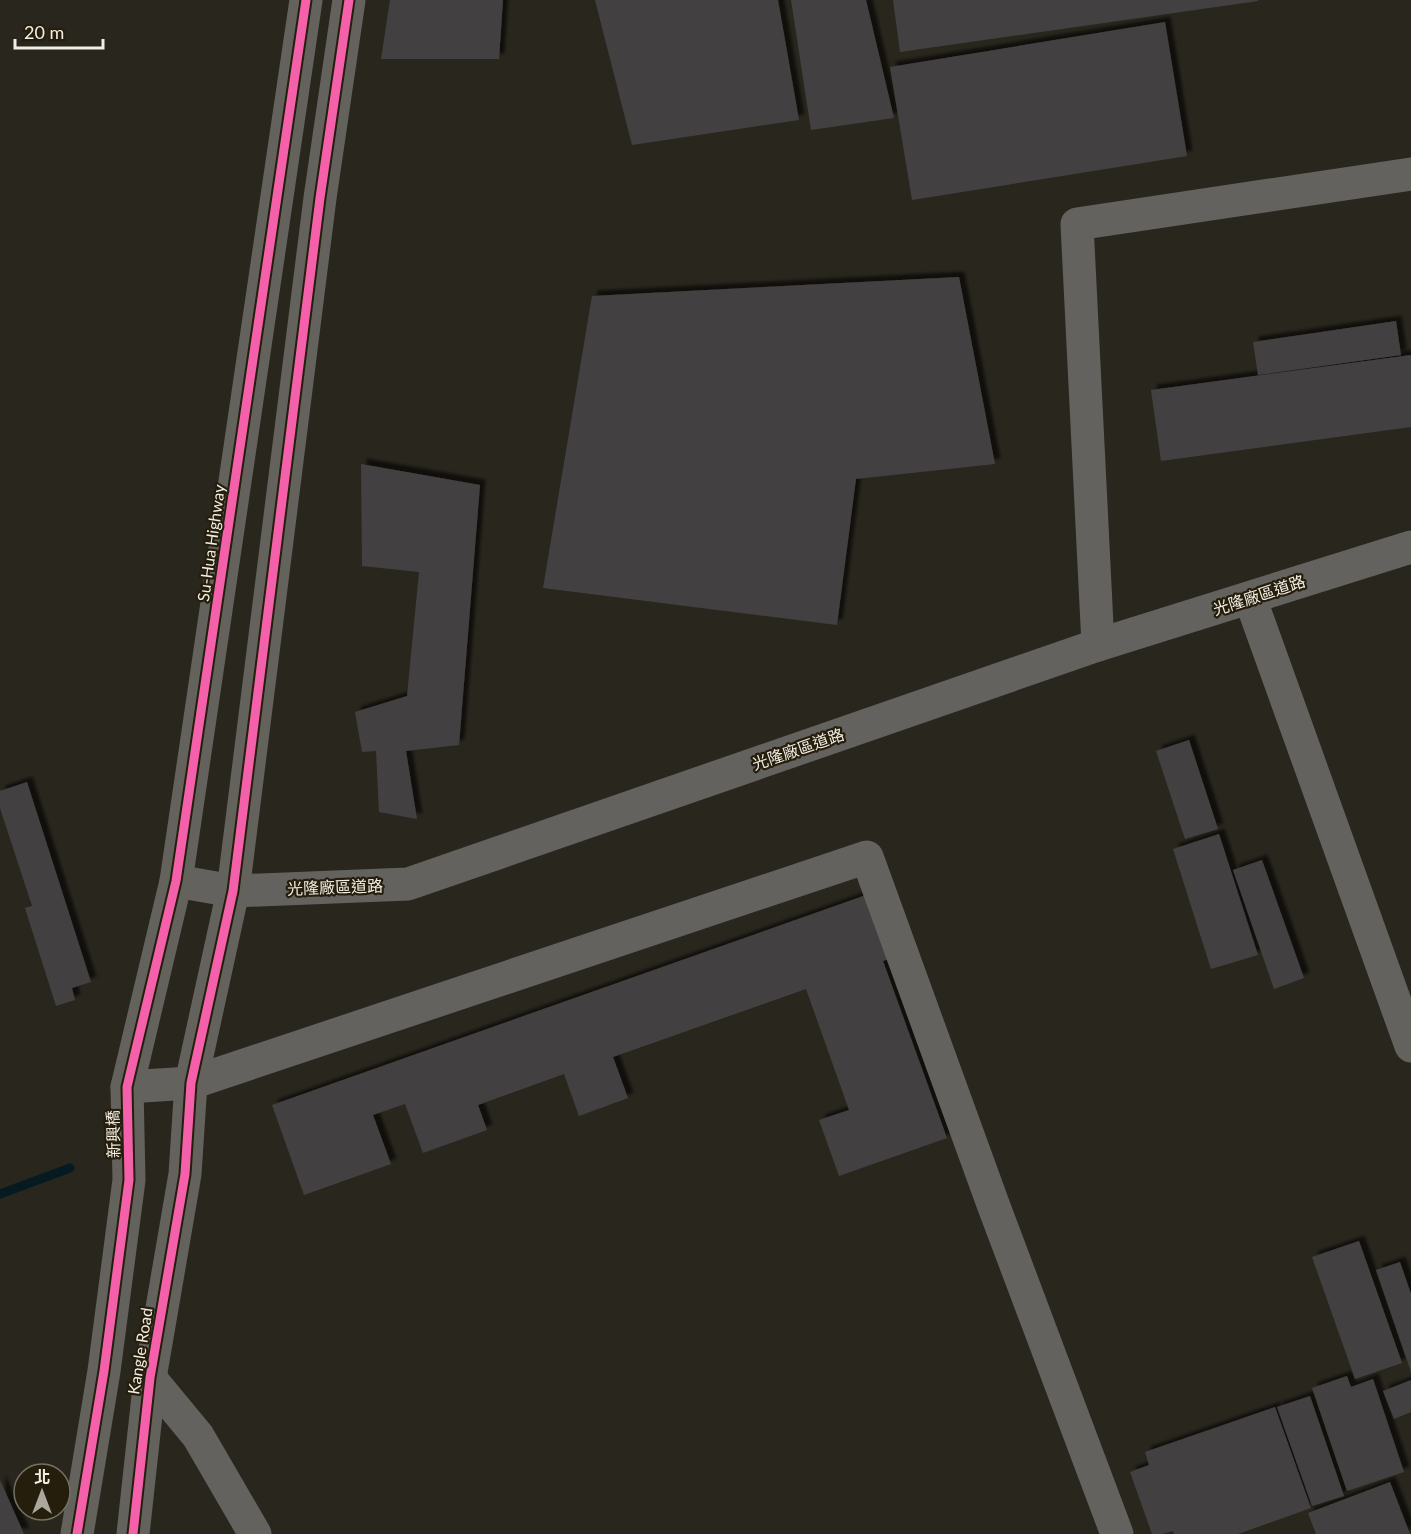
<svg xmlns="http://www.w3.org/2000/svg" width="1411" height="1534" font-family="Lato,'Noto Sans TC',sans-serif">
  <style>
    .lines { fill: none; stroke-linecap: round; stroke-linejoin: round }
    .stream { stroke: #061a22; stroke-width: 9 }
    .building { fill: #434140; filter: url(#shadow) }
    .street { stroke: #63625e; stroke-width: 33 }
    .primary { stroke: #64625c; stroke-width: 33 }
    .cycleway-casing { stroke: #251e0d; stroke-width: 13 }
    .cycleway { stroke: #f560ab; stroke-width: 9 }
    .labels { text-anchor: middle; stroke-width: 4.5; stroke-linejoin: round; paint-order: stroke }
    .street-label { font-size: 16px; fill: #f3eee4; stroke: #251e0d }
  </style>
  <defs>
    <filter id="shadow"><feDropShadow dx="5.5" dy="-5.5" stdDeviation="1.5" flood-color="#0009"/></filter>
  </defs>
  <rect width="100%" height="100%" fill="#29261d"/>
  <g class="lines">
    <polyline class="stream" points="0,1194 70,1168"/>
  </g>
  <g class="building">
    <polygon points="390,0 503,0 499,59 381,59"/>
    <polygon points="595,0 778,0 799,120 632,145"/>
    <polygon points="791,0 866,0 894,118 811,130"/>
    <polygon points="893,0 1258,0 1258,1 900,52"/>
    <polygon points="1165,22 1187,156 912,200 890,67"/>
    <polygon points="959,277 995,464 856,479 837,625 543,588 592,296"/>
    <polygon points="1396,321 1401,355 1258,375 1253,342"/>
    <polygon points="1411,355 1411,427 1161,461 1151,390"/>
    <polygon points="361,464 480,485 459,745 406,751 417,819 379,812 376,751 362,752 355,712 407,696 419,572 362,566"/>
    <polygon points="1189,740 1218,829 1185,839 1156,751"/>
    <polygon points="27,782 91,982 72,988 75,1000 56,1006 25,908 32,906 0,808 0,791"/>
    <polygon points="1219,834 1258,955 1211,969 1173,849"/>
    <polygon points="1262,860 1304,978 1274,989 1233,870"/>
    <polygon points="883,889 906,953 883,961 947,1138 839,1176 819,1120 849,1110 806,989 613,1057 628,1098 579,1116 564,1074 478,1105 487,1130 423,1153 405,1104 373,1115 391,1164 304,1195 272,1105"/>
    <polygon points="1359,1241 1402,1363 1355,1379 1312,1257"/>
    <polygon points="1400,1262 1411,1294 1411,1372 1376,1270"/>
    <polygon points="1347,1376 1351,1387 1373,1379 1404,1472 1347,1491 1312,1388"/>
    <polygon points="1411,1380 1411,1412 1394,1419 1383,1391"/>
    <polygon points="1310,1396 1344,1496 1312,1506 1277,1407"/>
    <polygon points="1275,1407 1311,1508 1238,1534 1174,1534 1173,1531 1162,1534 1152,1534 1130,1472 1149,1465 1145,1452"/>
    <polygon points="0,1480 24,1534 0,1534"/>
    <polygon points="1390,1482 1410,1534 1316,1534 1308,1513"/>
  </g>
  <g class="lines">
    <g class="street">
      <polyline points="1250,598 1411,1046"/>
      <polyline points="1098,645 1077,224 1411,174"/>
      <polyline points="176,881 233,891 408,884 1098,645 1411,547"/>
      <polyline points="127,1087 191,1083 867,857 993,1204 1117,1534"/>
      <polyline points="150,1378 198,1436 255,1534"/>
    </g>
    <g class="primary">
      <polyline points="77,1534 104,1371 129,1180 127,1087 176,881 306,0"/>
      <polyline points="133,1534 150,1378 185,1174 191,1083 233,891 320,198 349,0"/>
    </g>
    <defs>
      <g id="cycleway">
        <polyline points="77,1534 104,1371 129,1180 127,1087 176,881 306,0"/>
        <polyline points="133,1534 150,1378 185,1174 191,1083 233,891 320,198 349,0"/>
      </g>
    </defs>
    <use href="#cycleway" class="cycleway-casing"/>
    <use href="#cycleway" class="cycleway"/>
  </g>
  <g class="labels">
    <g class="street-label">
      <text transform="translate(211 543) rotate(-82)" y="6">Su-Hua Highway</text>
      <text transform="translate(1259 595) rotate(-18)" y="6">光隆廠區道路</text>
      <text transform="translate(798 749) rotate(-19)" y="6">光隆廠區道路</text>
      <text transform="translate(335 887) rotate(-2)" y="6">光隆廠區道路</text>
      <text transform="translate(113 1134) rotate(-91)" y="6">新興橋</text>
      <text transform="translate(140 1351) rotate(-81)" y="6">Kangle Road</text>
    </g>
  </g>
  <g transform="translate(42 1492)"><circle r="28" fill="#251e0d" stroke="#777163" stroke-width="1.5"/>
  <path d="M0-4.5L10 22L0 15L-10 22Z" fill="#aca89e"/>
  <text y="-9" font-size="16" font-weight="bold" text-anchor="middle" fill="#f3eee4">北</text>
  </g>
  <path d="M15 39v9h88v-9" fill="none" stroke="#f3eee4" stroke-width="3"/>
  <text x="24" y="39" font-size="18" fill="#f3eee4" stroke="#251e0d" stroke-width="4.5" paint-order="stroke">20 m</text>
</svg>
